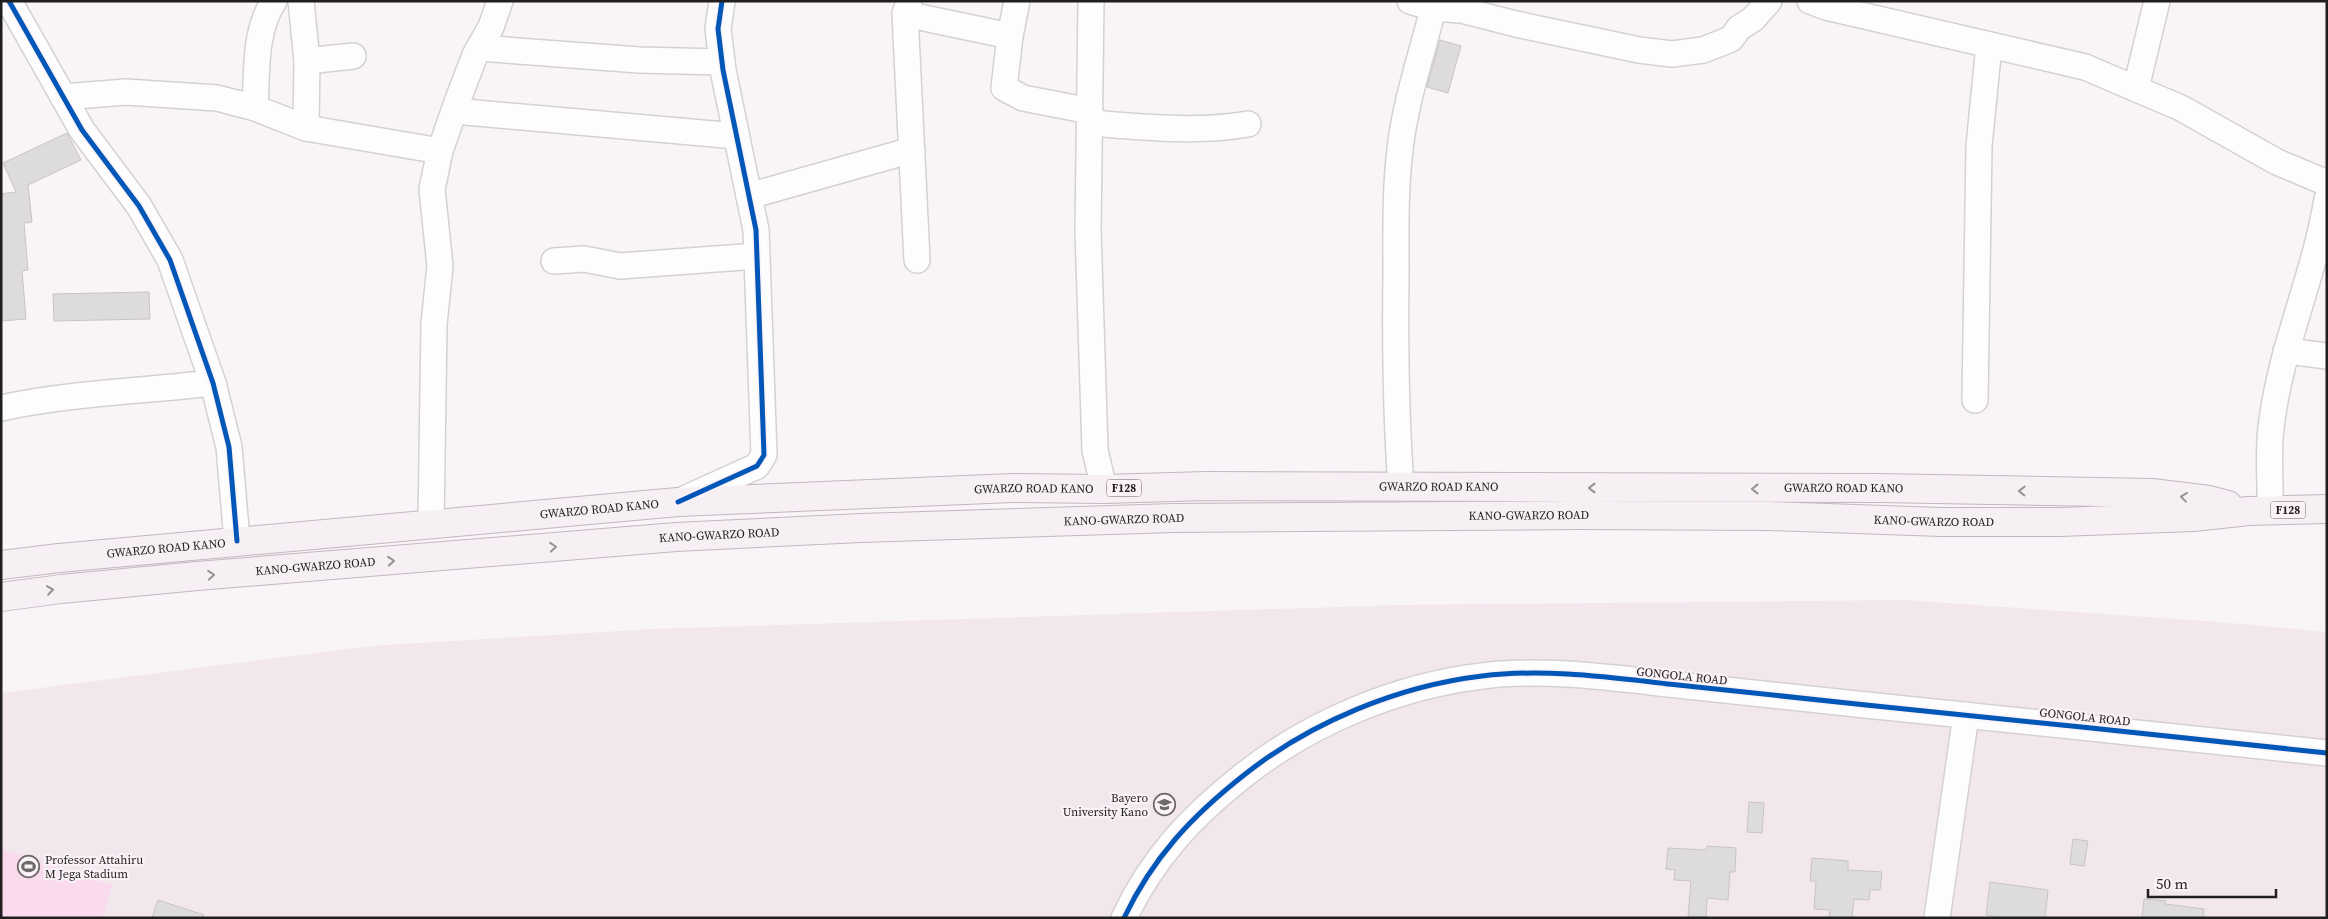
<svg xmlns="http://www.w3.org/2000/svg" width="2328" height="919" font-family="'Source Serif 4',serif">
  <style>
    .built { fill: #f3e7ee }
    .green { fill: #fadbee }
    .building { fill: #dedbdd; stroke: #c7c4c6 }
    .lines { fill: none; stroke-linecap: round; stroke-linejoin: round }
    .minor-casing { stroke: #d5d1d3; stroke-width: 28 }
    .major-casing { stroke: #c4b6be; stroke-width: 30 }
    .minor { stroke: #fefdfe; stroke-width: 25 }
    .major { stroke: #f6eff4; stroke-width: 28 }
    .cycleway-casing { stroke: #fbf2f7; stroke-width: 8 }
    .cycleway { stroke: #0057b8; stroke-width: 5 }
    .oneway { stroke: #969195 }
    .labels { text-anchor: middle; stroke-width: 4.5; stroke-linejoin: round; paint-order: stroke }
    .shield { fill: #fbf2f7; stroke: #625e60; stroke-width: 1 }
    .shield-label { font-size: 11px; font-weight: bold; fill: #211e20 }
    .street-label { font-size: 12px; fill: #211e20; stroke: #fbf2f7 }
    .poi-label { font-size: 12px; fill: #211e20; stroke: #fbf2f7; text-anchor: end }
  </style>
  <rect width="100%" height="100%" fill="#f9f4f7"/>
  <polygon class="built" points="1904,600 2219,622 2327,632 2327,918 1,918 1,693 371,646 653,629 1400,605"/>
  <polygon class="green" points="1,849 112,885 102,918 1,918"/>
  <g class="building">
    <polygon points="1440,40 1461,46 1448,93 1427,87"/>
    <polygon points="67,133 81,160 28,185 32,222 24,223 28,270 22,271 26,319 1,321 1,194 16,192 3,163"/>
    <polygon points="149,292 150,319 54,321 53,294"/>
    <polygon points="1749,802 1764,803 1762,833 1747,832"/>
    <polygon points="2073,839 2088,841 2084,866 2070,864"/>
    <polygon points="1707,846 1736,848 1735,872 1730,872 1728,900 1707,898 1706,917 1688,916 1691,881 1674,880 1675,870 1666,869 1668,848 1706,850"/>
    <polygon points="1812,858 1848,861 1848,870 1882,872 1880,890 1870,890 1869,900 1854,899 1852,918 1829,918 1830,910 1814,909 1816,881 1810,881"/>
    <polygon points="1990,882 2048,890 2045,918 2007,918 1986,915"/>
    <polygon points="2144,899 2166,901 2165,904 2204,909 2203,918 2142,918"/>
    <polygon points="158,900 204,915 203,918 152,918"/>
  </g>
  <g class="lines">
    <defs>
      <g id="minor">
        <polyline points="9,1 82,130 139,206 170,260 213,383 229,447 237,541"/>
        <polyline points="301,1 307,61 306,128"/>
        <polyline points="909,1 905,14 917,260"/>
        <polyline points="1017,1 1010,36 1004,88 1023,98 1090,111"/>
        <polyline points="1091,1 1088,230 1095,450 1104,489"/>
        <polyline points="1410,1 1433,8 1461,10 1516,24 1639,50 1672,54 1703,50 1731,39 1739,28 1753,19 1769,1"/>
        <polyline points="1810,1 1826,7 2085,67 2181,108 2277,162 2327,183"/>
        <polyline points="905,14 1010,36"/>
        <polyline points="479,48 639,60 722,62"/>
        <polyline points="307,61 353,56"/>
        <polyline points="2136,88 2157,1"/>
        <polyline points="63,97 126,92 217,98 255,108 306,128 440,151"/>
        <path d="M255,108c2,-35 -1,-77 19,-107"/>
        <polyline points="454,111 736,136"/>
        <path d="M1091,123c51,4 106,10 157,1"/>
        <polyline points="749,196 912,150"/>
        <polyline points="554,261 584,259 620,266 757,256"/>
        <polyline points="2286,351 2327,356"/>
        <polyline points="1975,400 1979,146 1989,45"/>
        <path d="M1,408c70,-15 141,-17 212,-25"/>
        <path d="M1401,487c-5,-71 -6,-142 -5,-213 0,-42 -1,-83 4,-125 6,-51 23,-98 35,-148"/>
        <polyline points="680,501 757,466 764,455 756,230 723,70 718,29 722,1"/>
        <path d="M2270,511c1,-30 -3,-62 2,-91 10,-76 43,-146 55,-221"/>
        <polyline points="431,524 434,324 440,266 432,189 440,151 457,102 475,55 491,27 500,1"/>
        <path d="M1124,918c29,-61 68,-102 120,-143 67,-53 154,-89 238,-99 64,-8 132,2 196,9 62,7 125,13 188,20 154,16 307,31 461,48"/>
        <polyline points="1937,918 1966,715"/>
      </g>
      <g id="major">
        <path id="s1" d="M1,565l58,-7 619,-56 335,-14 91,1 102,-3 672,2 274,5 57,7 19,5"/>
        <path id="s2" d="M1,597l60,-8 136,-13 479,-39 185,-9 312,-10 407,-3 189,1 172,6h119l133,-5 56,-6 78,-2"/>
      </g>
    </defs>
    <use href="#minor" class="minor-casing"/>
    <use href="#major" class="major-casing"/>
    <use href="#minor" class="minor"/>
    <use href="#major" class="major"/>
    <defs>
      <g id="cycleway">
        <polyline points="9,1 82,130 139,206 170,260 213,383 229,447 237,541"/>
        <polyline points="678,502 757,466 764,455 756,230 723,70 718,29 722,1"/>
        <path d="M1124,918c29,-61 68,-102 120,-143 67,-53 154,-89 238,-99 64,-8 132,2 196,9 62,7 125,13 188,20 154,16 307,31 461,48"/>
      </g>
    </defs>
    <use href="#cycleway" class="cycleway-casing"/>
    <use href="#cycleway" class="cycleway"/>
  </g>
  <defs><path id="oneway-chevron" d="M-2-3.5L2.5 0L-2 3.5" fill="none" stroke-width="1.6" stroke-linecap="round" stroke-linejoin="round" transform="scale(1.25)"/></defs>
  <g class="oneway">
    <use href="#oneway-chevron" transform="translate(1592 488) rotate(-180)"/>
    <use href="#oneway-chevron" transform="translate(1755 489) rotate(180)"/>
    <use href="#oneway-chevron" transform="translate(2022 491) rotate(-179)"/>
    <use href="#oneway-chevron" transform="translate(2184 497) rotate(-173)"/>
    <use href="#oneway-chevron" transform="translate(553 547) rotate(-5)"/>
    <use href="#oneway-chevron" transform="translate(391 561) rotate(-5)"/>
    <use href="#oneway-chevron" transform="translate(211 575) rotate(-5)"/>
    <use href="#oneway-chevron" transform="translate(50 590) rotate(-8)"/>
  </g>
  <defs>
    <symbol id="university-ring" viewBox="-11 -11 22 22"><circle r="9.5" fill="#fbf2f7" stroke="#6d696b" stroke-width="1.5"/><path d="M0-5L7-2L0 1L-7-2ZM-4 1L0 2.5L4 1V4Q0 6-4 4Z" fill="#6d696b"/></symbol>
    <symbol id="stadium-ring" viewBox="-11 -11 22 22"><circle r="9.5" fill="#fbf2f7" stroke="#6d696b" stroke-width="1.5"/><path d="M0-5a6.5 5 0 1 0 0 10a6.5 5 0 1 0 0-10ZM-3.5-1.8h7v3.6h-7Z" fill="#6d696b"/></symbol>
  </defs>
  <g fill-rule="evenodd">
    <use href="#university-ring" x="1152" y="792" width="25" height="25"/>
    <use href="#stadium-ring" x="16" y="854" width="25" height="25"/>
  </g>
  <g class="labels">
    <g class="shield">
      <rect x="1106.5" y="479.5" width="35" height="17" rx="4"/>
      <rect x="2270.5" y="501.5" width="35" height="17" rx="4"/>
    </g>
    <g class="shield-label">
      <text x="1124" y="492">F128</text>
      <text x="2288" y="514">F128</text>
    </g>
    <g class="street-label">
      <text dy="4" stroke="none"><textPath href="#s1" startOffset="1441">GWARZO ROAD KANO</textPath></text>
      <text dy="4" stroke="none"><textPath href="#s1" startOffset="1036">GWARZO ROAD KANO</textPath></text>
      <text dy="4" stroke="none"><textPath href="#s1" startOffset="1846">GWARZO ROAD KANO</textPath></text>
      <text dy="4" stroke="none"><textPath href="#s1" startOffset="601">GWARZO ROAD KANO</textPath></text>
      <text dy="4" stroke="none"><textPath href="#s2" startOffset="1531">KANO-GWARZO ROAD</textPath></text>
      <text dy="4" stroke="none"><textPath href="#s2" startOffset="1126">KANO-GWARZO ROAD</textPath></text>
      <text dy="4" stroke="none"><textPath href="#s2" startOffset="1936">KANO-GWARZO ROAD</textPath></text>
      <text dy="4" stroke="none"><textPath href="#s2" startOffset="721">KANO-GWARZO ROAD</textPath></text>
      <text dy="4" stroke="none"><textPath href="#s1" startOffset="166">GWARZO ROAD KANO</textPath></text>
      <text dy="4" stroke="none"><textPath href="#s2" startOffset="316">KANO-GWARZO ROAD</textPath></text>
      <text transform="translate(1682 676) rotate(6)" y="4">GONGOLA ROAD</text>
      <text transform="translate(2085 717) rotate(6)" y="4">GONGOLA ROAD</text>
    </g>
    <g class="poi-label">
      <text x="1148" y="802">Bayero<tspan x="1148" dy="14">University Kano</tspan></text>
      <text x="45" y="864" text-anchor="start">Professor Attahiru<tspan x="45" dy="14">M Jega Stadium</tspan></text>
    </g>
  </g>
  <rect width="2328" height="919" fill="none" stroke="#211e20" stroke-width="5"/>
  <path d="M2148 889v8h128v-8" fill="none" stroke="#211e20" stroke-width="2.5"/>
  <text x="2156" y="889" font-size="15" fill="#211e20" stroke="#fbf2f7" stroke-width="4" paint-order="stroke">50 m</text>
</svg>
